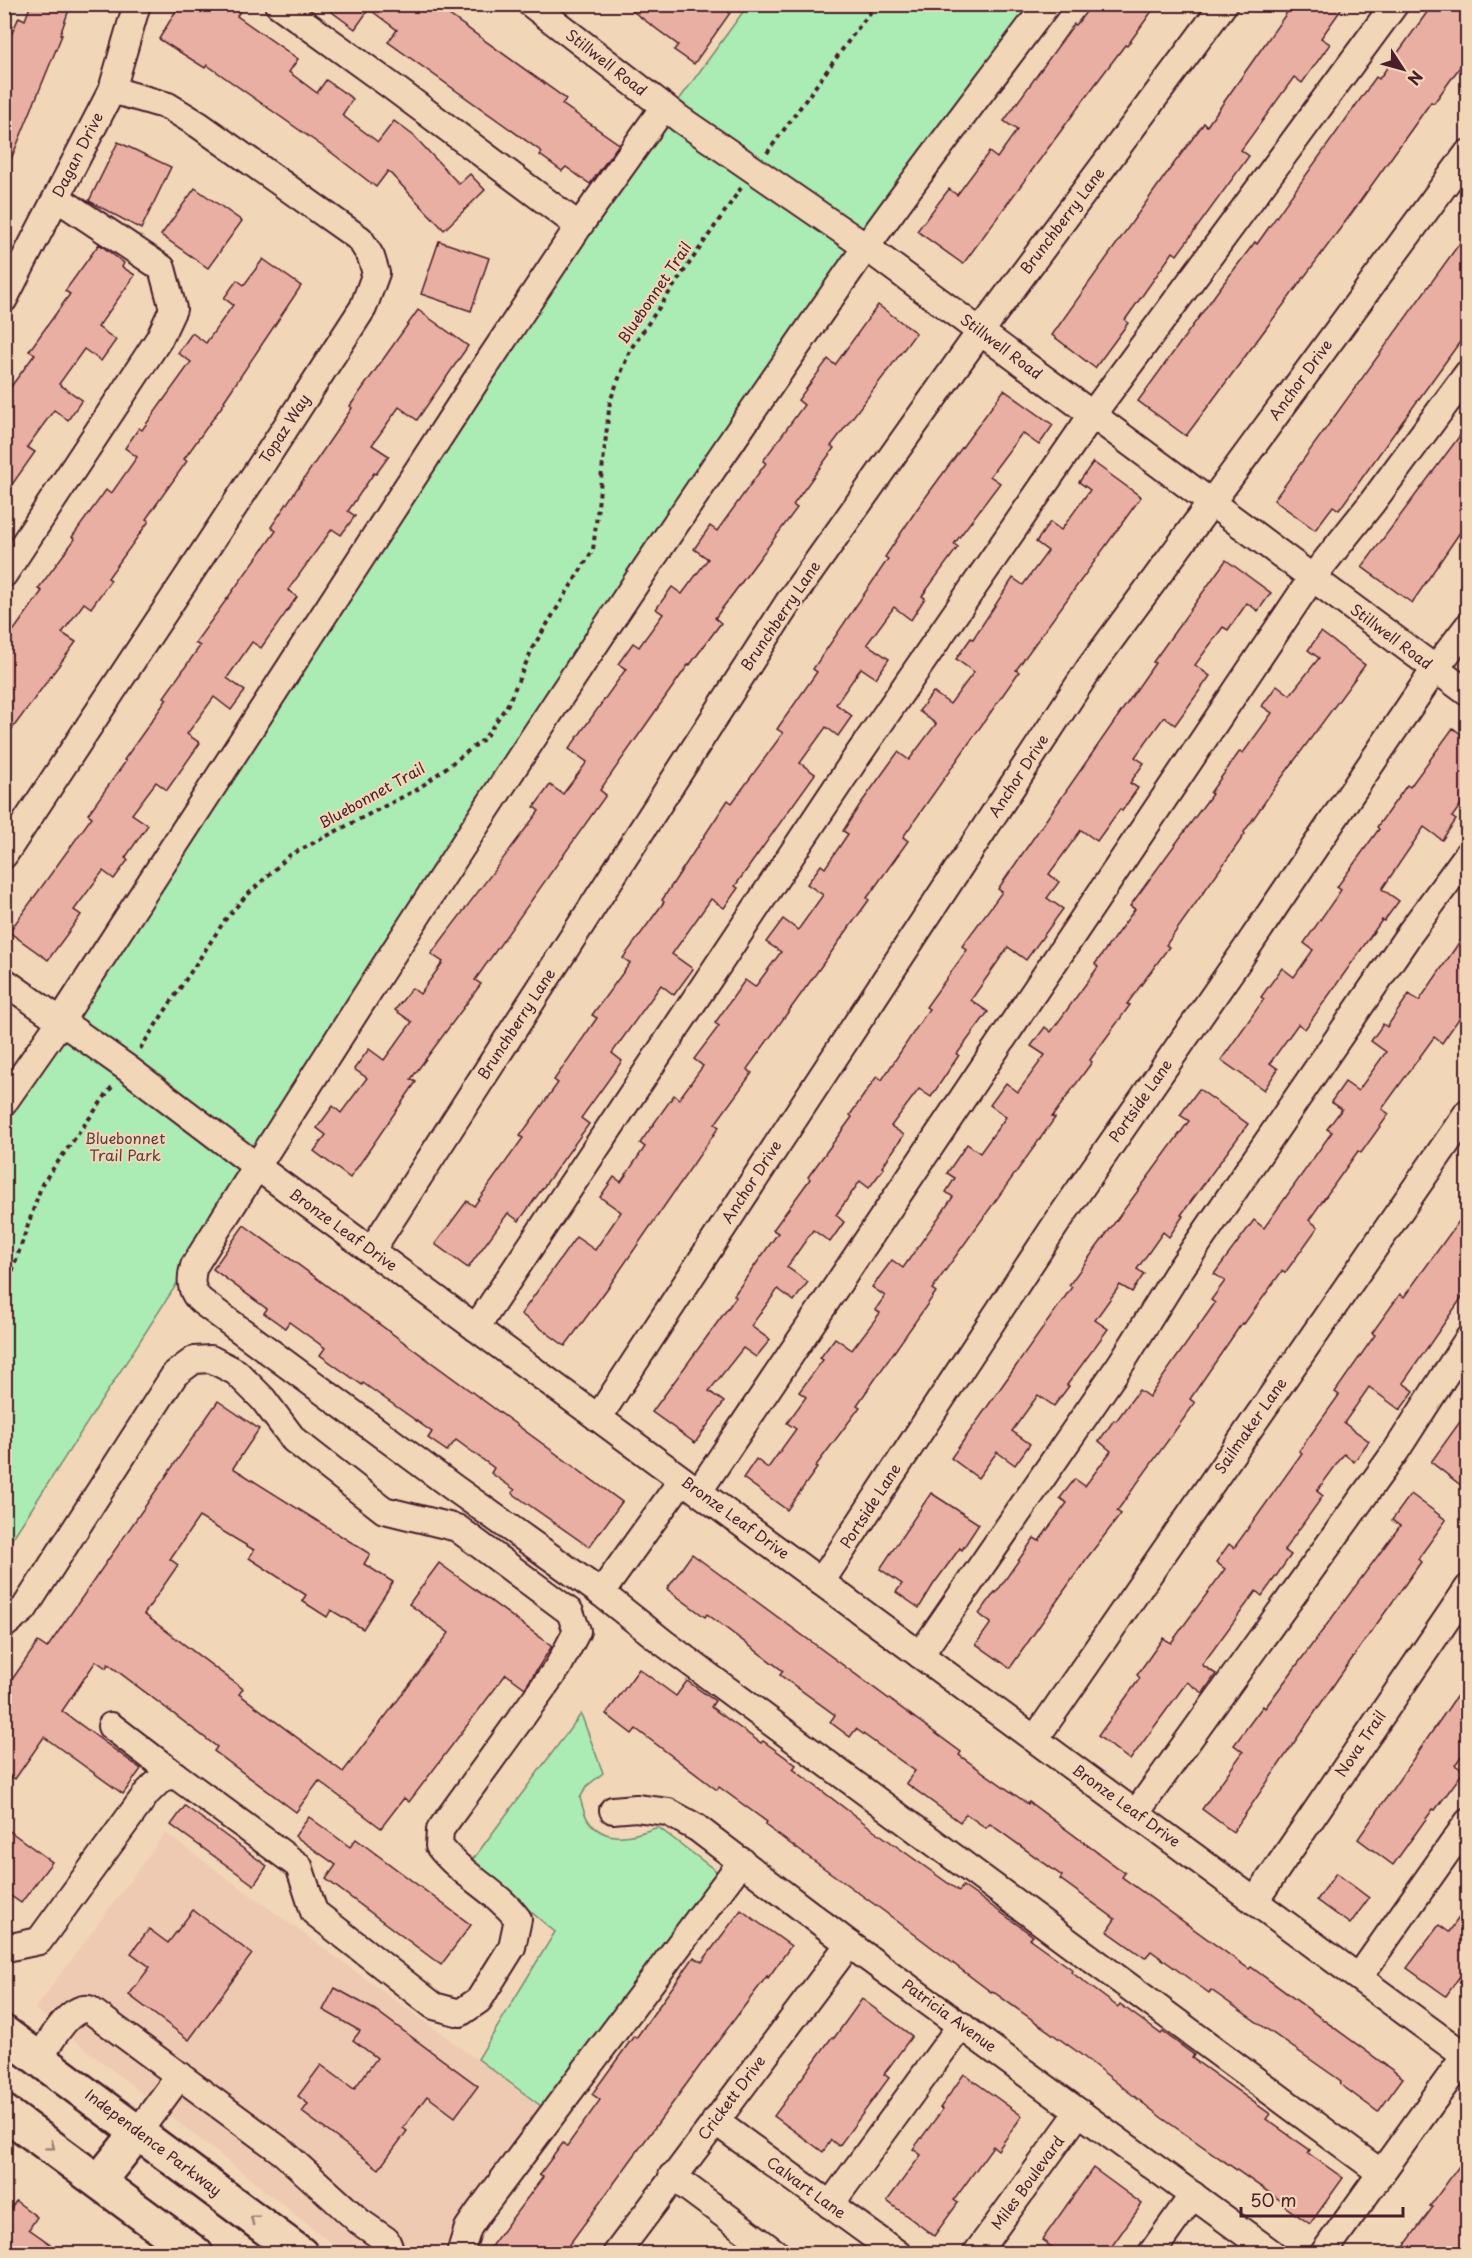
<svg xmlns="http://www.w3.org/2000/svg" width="1472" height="2258" font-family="'Playpen Sans',sans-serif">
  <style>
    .built { fill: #efcab2 }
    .green { fill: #abebb4; stroke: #7a8570; stroke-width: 1.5 }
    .building { fill: #e9afa3; stroke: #4a1f2b; stroke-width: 1.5 }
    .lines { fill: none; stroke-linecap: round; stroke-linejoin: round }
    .minor-casing { stroke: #4a1f2b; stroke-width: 30 }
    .major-casing { stroke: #4a1f2b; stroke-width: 38 }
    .path { stroke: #4a1f2b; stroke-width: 4; stroke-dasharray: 4.5 4.5; stroke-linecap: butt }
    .minor { stroke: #f1d6b8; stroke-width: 26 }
    .major { stroke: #f1d6b8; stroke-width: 33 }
    .oneway { stroke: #9e7a72 }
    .labels { text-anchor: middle; stroke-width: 4.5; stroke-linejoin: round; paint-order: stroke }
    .street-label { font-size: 15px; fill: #4a1f2b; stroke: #f1d6b8 }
    .park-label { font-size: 15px; fill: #593e40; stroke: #f1d6b8 }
  </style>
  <rect width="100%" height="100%" fill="#f1d6b8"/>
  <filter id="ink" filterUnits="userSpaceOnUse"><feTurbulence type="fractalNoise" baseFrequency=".0167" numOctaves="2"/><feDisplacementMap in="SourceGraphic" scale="12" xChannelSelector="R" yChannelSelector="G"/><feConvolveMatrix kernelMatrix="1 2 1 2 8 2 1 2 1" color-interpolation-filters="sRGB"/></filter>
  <g filter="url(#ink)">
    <polygon class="built" points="165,1833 545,2109 439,2253 344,2253 35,2009"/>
    <g class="green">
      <polygon points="748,5 1045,5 791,332 5,1550 5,1116 580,236"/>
      <path d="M581,1714l22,59 -16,13 -7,12c2,6 4,16 8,22 18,25 46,16 70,7l62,47 -175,235 -67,-50 77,-127 -84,-70z"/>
    </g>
    <g class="building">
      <polygon points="31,4 71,4 60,35 62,35 5,174 4,51 19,17 25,20"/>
      <polygon points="180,4 229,4 240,11 237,16 298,59 289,72 317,93 326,80 353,99 342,115 378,142 394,121 414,136 459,184 470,174 485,190 444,230 388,171 376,187 332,153 207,65 205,68 159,39"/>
      <polygon points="321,4 434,4 566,99 562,104 619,144 590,184 566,167 562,171 540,155 542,152 388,42 397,30 369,9 355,29"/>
      <polygon points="623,4 718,4 730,13 694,64 674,50 678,45"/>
      <polygon points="1092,4 1157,4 1127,46 1125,45 1088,94 963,264 917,231 949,189 957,195 989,152 997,158 1017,130 1004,121 1074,24 1076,25"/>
      <polygon points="1293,4 1345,4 1321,38 1330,44 1302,83 1294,77 1241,150 1249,156 1177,255 1173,252 1125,320 1128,323 1095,368 1052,335 1164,177 1204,123 1207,126"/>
      <polygon points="1433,4 1467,4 1467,57 1434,103 1431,102 1351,214 1186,436 1138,401 1220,288 1255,242 1257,244 1376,77 1379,79"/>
      <polygon points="118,142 171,167 141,229 89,201"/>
      <polygon points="195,188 242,221 208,268 161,235"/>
      <polygon points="1467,233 1467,332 1339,510 1333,506 1315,530 1274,500"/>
      <polygon points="439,241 489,258 471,311 421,294"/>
      <polygon points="99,244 124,263 122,267 135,275 98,327 116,340 101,361 84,349 59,384 82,400 68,420 54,410 27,447 35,452 4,496 4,396 35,354 29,351 70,294 65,291"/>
      <polygon points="263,259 301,286 224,401 225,402 184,459 187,461 146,519 149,521 108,578 111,580 91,608 84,603 62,633 76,642 4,740 4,644 42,591 38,589 75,539 72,537 106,490 111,494 137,457 125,448 139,428 142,430 191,362 178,353 192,333 206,343 233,305 224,298 237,280 244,285"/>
      <polygon points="878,305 916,333 831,446 834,448 793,505 797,508 715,618 721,623 689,666 688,665 600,790 606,795 475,980 481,984 411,1079 416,1082 350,1178 314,1151 326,1135 317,1128 333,1106 341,1113 367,1078 354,1069 369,1049 384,1060 412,1022 395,1010 412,988 420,994 443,962 431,954 539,811 534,807 550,785 563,794 587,762 569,749 626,669 618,664 633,643 639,647 663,614 656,609 672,587 682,594 708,559 694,549 710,526 717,531 766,463 763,461 804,405 798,400 828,359 835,365"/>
      <polygon points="418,310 468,346 417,420 399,407 372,445 389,456 376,474 374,473 348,511 355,516 341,535 332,529 288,590 297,597 261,648 252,642 227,678 245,691 231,710 214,697 187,734 200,743 167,790 156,782 132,814 148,825 125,858 128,860 114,879 103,871 74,910 81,915 48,960 9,932 92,817 88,814 126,761 124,760 167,699 164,697 200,646 195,643 276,531 271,527 352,408 350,406"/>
      <polygon points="1004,390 1053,425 1039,445 1022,433 990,476 1000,483 954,544 958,547 922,596 925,598 911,620 894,607 867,644 889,659 876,678 861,668 836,704 852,716 838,736 826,727 800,763 815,774 735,886 738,888 724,908 711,899 672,954 693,969 674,995 661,985 612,1053 622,1061 581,1118 589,1124 519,1221 508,1213 468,1268 435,1244 467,1201 474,1206 523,1138 520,1136 558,1083 554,1080 597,1018 592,1015 630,963 623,958 664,902 662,900 728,800 732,803 783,733 777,729 817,672 813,669 888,559 885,557 917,509"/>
      <polygon points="1467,426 1467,522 1412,603 1362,567"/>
      <polygon points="1093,462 1141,497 1016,670 1019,672 903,837 908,841 867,898 869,900 747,1069 752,1073 715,1124 719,1127 607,1289 565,1346 521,1314 576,1237 595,1250 621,1212 600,1197 614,1177 621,1182 645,1147 640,1143 674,1095 679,1099 703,1066 694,1059 719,1026 715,1023 745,980 755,987 781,952 766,942 783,919 798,930 823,895 807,884 821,865 825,868 848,834 843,831 859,806 898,752 909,760 936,724 919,711 933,692 950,704 974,672 956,659 971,638 973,639 1013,578 1023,585 1048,551 1036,542 1050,522 1061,530 1090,490 1079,482"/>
      <polygon points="1226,560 1271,593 1258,611 1247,603 1228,630 1223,627 1195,665 1210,676 1175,725 1164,717 1135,757 1144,763 1130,783 1138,788 1122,811 1120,809 1097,841 1081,830 1049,874 1059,882 1047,898 1063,909 1026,960 1008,947 971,1000 988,1012 957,1054 959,1055 931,1097 919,1089 891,1126 904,1135 882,1167 884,1168 869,1188 860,1181 836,1215 844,1222 830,1242 813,1230 787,1267 808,1282 794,1301 778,1289 751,1326 770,1340 756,1357 743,1348 709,1391 724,1402 695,1443 652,1412 736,1297 734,1295 778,1233 773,1230 810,1179 808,1177 852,1117 850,1115 877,1076 882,1080 929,1009 926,1007 967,950 962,946 1002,892 998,889 1155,663 1153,662"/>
      <polygon points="1321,632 1365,665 1280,780 1244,832 1245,834 1166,945 1169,947 1127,1004 1130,1005 1090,1060 1092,1062 1052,1117 1055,1118 932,1289 936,1292 857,1405 860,1407 815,1467 817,1468 787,1510 743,1478 756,1459 768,1468 796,1429 787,1423 806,1397 799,1392 823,1360 820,1358 835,1338 852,1350 880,1313 875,1310 885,1296 872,1287 892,1260 903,1268 953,1197 946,1192 955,1178 947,1173 967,1144 980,1153 1006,1117 990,1105 1006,1083 1018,1092 1045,1055 1031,1046 1045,1027 1051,1032 1098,967 1095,964 1135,909 1130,906 1212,794 1210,793 1240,751 1243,753 1272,713 1262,706 1277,685 1290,695 1319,658 1308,650"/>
      <polygon points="1453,728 1467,739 1467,796 1452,817 1456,820 1442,840 1424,827 1382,889 1399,901 1384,921 1382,920 1305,1029 1298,1024 1270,1063 1278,1069 1264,1090 1221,1060 1264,999 1261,997 1282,968 1294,977 1313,950 1304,943 1341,890 1337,887 1379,829 1377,827 1407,785 1410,787"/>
      <polygon points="1467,931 1467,1007 1442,1043 1434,1037 1382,1109 1389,1114 1361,1153 1358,1151 1309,1220 1318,1227 1285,1273 1282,1271 1244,1324 1242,1323 1190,1399 1195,1403 1117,1511 1121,1514 1087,1558 1010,1668 976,1644 991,1623 979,1614 995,1592 996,1593 1034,1538 1039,1541 1067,1503 1060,1498 1075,1479 1085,1486 1111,1451 1099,1441 1114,1420 1116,1421 1139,1390 1149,1397 1215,1303 1211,1300 1225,1281 1214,1274 1254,1220 1264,1228 1332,1132 1327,1129 1342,1109 1331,1102 1345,1082 1358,1091 1386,1052 1371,1041 1383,1024 1387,1027 1409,994 1419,1001"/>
      <polygon points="1199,1089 1248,1124 1181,1215 1183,1216 1169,1237 1163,1232 1137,1269 1144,1274 1132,1292 1120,1285 1095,1320 1108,1329 1067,1385 1069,1386 1054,1406 1038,1395 1012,1431 1030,1444 1015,1465 997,1452 978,1478 951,1458 1072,1287 1069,1285 1189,1121 1180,1115"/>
      <polygon points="1467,1210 1467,1290 1403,1383 1414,1391 1400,1410 1369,1387 1344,1423 1369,1441 1354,1462 1344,1454 1317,1491 1323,1496 1284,1550 1291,1555 1262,1596 1256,1591 1202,1665 1216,1674 1203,1693 1187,1682 1130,1760 1098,1736 1140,1678 1137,1675 1163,1638 1171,1643 1225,1569 1216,1562 1229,1544 1234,1548 1260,1512 1302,1453 1299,1451 1339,1395 1335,1392 1375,1335 1372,1333 1400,1294 1404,1297"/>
      <polygon points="244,1225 622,1502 589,1547 512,1493 515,1490 491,1473 494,1468 456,1440 447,1451 428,1438 432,1432 363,1383 362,1385 320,1355 325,1348 289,1322 285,1328 264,1313 267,1309 213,1269"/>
      <polygon points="218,1401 259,1429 233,1468 370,1554 364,1564 393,1582 363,1629 331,1610 327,1617 302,1601 306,1595 249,1558 254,1550 199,1517 170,1559 178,1565 144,1614 243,1689 239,1694 343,1772 449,1633 409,1604 439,1563 552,1646 525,1688 506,1674 409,1802 404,1798 381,1828 319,1781 296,1812 214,1751 217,1747 108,1664 106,1668 96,1661 62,1711 141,1769 123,1794 44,1737 15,1779 4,1772 4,1691 38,1642 47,1648"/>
      <polygon points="1467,1412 1467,1490 1431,1462"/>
      <polygon points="931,1493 979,1524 962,1550 960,1548 933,1585 919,1608 896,1592 902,1584 880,1569"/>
      <polygon points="1411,1494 1446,1520 1418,1559 1421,1562 1339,1677 1233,1832 1202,1809 1243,1752 1234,1745 1263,1706 1265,1708 1400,1526 1392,1520"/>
      <polygon points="692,1554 961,1752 959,1755 1028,1804 1029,1802 1125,1873 1122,1877 1249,1969 1251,1967 1403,2078 1378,2112 1340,2084 1341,2081 1211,1990 1209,1993 1151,1951 1145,1958 1107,1931 1115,1919 1060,1879 1062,1876 990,1824 986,1828 966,1814 960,1822 906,1783 915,1771 856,1729 850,1737 830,1722 835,1715 780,1675 783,1671 707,1614 705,1617 667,1589"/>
      <polygon points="639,1669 676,1696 687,1681 715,1701 711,1707 761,1743 763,1741 796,1765 793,1769 871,1828 959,1891 963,1886 1003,1914 1033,1936 1030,1939 1073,1970 1071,1972 1118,2007 1120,2004 1161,2034 1163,2032 1194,2055 1192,2058 1270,2114 1266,2119 1310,2150 1308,2153 1343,2178 1310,2224 1283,2205 1284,2203 1162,2118 1075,2050 992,1991 991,1992 885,1912 803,1853 765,1825 767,1822 719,1787 717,1790 636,1729 632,1734 606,1714"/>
      <polygon points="1467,1681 1467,1748 1455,1765 1464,1771 1435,1810 1433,1809 1393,1865 1358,1839"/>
      <polygon points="185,1806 267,1866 254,1885 171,1825"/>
      <polygon points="309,1817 350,1847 356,1839 471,1925 441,1965 326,1879 336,1865 295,1836"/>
      <polygon points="4,1827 52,1862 21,1903 4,1891"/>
      <polygon points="1336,1873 1369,1898 1350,1924 1317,1900"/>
      <polygon points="1467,1906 1467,1966 1446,1996 1407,1968 1439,1925 1449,1932"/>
      <polygon points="193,1910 252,1954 189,2040 129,1995 150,1967 131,1953 149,1929 168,1943"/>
      <polygon points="741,1910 791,1946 768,1978 767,1976 707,2056 563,2253 486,2253 543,2177 539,2175 563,2143 567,2146 600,2100 592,2094 634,2036 636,2038 694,1957 702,1962"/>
      <polygon points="335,1988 375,2010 478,2086 455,2117 427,2096 403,2128 407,2131 379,2169 302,2112 308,2104 298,2096 321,2065 354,2089 377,2058 353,2040 360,2031 323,2010"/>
      <polygon points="862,1999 912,2036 884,2074 889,2078 839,2146 831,2140 823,2152 774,2116 832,2037 834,2038"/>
      <polygon points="964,2074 1022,2116 998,2150 993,2146 954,2200 958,2203 934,2236 887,2201 921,2155 913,2149 943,2109 940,2108"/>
      <polygon points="1467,2155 1467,2253 1399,2253 1433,2207 1430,2206"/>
      <polygon points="1093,2168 1142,2204 1107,2253 1060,2253 1042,2240"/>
      <polygon points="16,2201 37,2217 29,2229 63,2253 4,2253 4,2218"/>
    </g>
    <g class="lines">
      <defs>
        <g id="minor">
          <polyline points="531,4 680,119 866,247 1468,693"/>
          <path d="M1047,4c-61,82 -124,163 -183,246 -233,332 -454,673 -670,1016 -4,13 -4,25 7,35l253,187 147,105 63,50 717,530"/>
          <polyline points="579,226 664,107"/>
          <polyline points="4,299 112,90 137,4"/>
          <polyline points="4,574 159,339 173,309 162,268 57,198"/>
          <polyline points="4,855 262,464 363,308 376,273 371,257 360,239 199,125 168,106 112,90"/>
          <polyline points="4,981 127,1068 256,1166 1465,2056"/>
          <polyline points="4,1102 60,1022 475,382 579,226 390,85 278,4"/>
          <polyline points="371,1251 788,603 980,332 1224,4"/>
          <polyline points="476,1328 858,755 1092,415 1395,4"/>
          <polyline points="598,1418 1089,669 1468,153"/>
          <polyline points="699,1491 1312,578 1371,504 1468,373"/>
          <polyline points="821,1582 1058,1221 1242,955 1435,669 1468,626"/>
          <polyline points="601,1593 682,1480"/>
          <path d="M4,1625l20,-16 151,-235 19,-14 17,-1 25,13 27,27 31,41 90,70 73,18 113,84 7,19 -19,36 -118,163 -1,16c23,30 57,44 79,73l-6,28 -33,53 -19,13 -26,-7 -120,-94 -15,-46 -124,-91 -13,3 -15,15 -108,148 -28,6 -7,-4"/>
          <polyline points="920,1655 1122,1362 1177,1274 1410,933 1468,854"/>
          <polyline points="111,1726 175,1775"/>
          <polyline points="1035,1739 1468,1112"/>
          <polyline points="613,1810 636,1808 668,1812 697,1828 849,1944 1273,2254"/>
          <polyline points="1136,1813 1396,1451 1468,1339"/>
          <polyline points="1255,1901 1468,1588"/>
          <polyline points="1359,1977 1468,1822"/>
          <path d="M39,2059c10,-15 29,-53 50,-50l195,144 76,69 26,18 6,14"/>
          <polyline points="715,2121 898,2254"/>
          <polyline points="138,2132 180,2075"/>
          <polyline points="672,2176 777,2254"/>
          <polyline points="830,2205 961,2025"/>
          <polyline points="460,2254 468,2228 479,2212 742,1861"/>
          <polyline points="616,2254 849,1944"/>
          <polyline points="976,2254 1079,2112"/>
          <polyline points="1151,2254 1193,2195"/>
          <polyline points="1323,2254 1468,2052"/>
        </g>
        <g id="major">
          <polyline points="4,2033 301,2254"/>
          <polyline points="4,2112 196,2254"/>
          <polyline points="99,2181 138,2132"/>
        </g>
      </defs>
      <use href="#minor" class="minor-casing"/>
      <use href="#major" class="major-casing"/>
      <g class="path">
        <polyline points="767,153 858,28 877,4"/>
        <polyline points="140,1049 225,920 244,898 290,855 418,789 484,739 508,704 533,647 593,550 610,401 630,350 741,188"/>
        <polyline points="4,1287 12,1272 42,1184 114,1084"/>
      </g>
      <use href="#minor" class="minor"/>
      <use href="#major" class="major"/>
    </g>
    <defs><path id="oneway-chevron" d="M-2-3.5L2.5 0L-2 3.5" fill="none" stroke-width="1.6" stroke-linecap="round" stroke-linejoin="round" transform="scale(1.5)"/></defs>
    <g class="oneway">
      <use href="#oneway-chevron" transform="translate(51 2146) rotate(37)"/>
      <use href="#oneway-chevron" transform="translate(254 2219) rotate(-143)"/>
    </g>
  </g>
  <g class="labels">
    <g class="street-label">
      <text transform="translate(606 63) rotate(38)" y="5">Stillwell Road</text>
      <text transform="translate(78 155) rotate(-63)" y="5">Dagan Drive</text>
      <text transform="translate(1063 221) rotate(-53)" y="5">Brunchberry Lane</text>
      <text transform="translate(655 293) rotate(-56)" y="5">Bluebonnet Trail</text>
      <text transform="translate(1001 347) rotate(37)" y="5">Stillwell Road</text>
      <text transform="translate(1301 380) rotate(-54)" y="5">Anchor Drive</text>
      <text transform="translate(285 429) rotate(-57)" y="5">Topaz Way</text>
      <text transform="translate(781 616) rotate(-56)" y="5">Brunchberry Lane</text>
      <text transform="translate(1391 637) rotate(37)" y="5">Stillwell Road</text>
      <text transform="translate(1019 776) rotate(-57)" y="5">Anchor Drive</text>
      <text transform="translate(372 796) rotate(-29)" y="5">Bluebonnet Trail</text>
      <text transform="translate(517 1024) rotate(-57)" y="5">Brunchberry Lane</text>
      <text transform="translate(1141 1101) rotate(-55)" y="5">Portside Lane</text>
      <text transform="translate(752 1182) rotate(-57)" y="5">Anchor Drive</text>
      <text transform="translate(343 1230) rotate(36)" y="5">Bronze Leaf Drive</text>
      <text transform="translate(1251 1426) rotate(-55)" y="5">Sailmaker Lane</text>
      <text transform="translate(871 1506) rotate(-57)" y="5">Portside Lane</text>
      <text transform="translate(735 1518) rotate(36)" y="5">Bronze Leaf Drive</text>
      <text transform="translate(1361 1744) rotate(-56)" y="5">Nova Trail</text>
      <text transform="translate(1126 1806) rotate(36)" y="5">Bronze Leaf Drive</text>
      <text transform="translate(949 2016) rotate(36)" y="5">Patricia Avenue</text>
      <text transform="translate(732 2098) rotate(-53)" y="5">Crickett Drive</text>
      <text transform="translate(153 2143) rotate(37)" y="5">Independence Parkway</text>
      <text transform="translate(1028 2183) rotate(-54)" y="5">Miles Boulevard</text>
      <text transform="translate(806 2188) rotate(36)" y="5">Calvart Lane</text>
    </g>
    <g class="park-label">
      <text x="125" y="1144">Bluebonnet<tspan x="125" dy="17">Trail Park</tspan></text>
    </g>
  </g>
  <rect width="1472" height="2258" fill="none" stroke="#f1d6b8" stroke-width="24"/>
  <rect x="12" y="12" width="1448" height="2234" fill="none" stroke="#4a1f2b" stroke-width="2" filter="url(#ink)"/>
  <g transform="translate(1403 69) rotate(126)" stroke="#f1d6b8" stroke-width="4.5" paint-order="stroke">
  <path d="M0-4.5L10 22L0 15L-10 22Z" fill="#4a1f2b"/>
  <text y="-9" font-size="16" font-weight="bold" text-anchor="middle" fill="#4a1f2b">N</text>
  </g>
  <path d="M1241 2207v9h162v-9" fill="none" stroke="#4a1f2b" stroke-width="3"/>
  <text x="1250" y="2207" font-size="18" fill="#4a1f2b" stroke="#f1d6b8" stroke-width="4.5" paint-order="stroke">50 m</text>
</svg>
